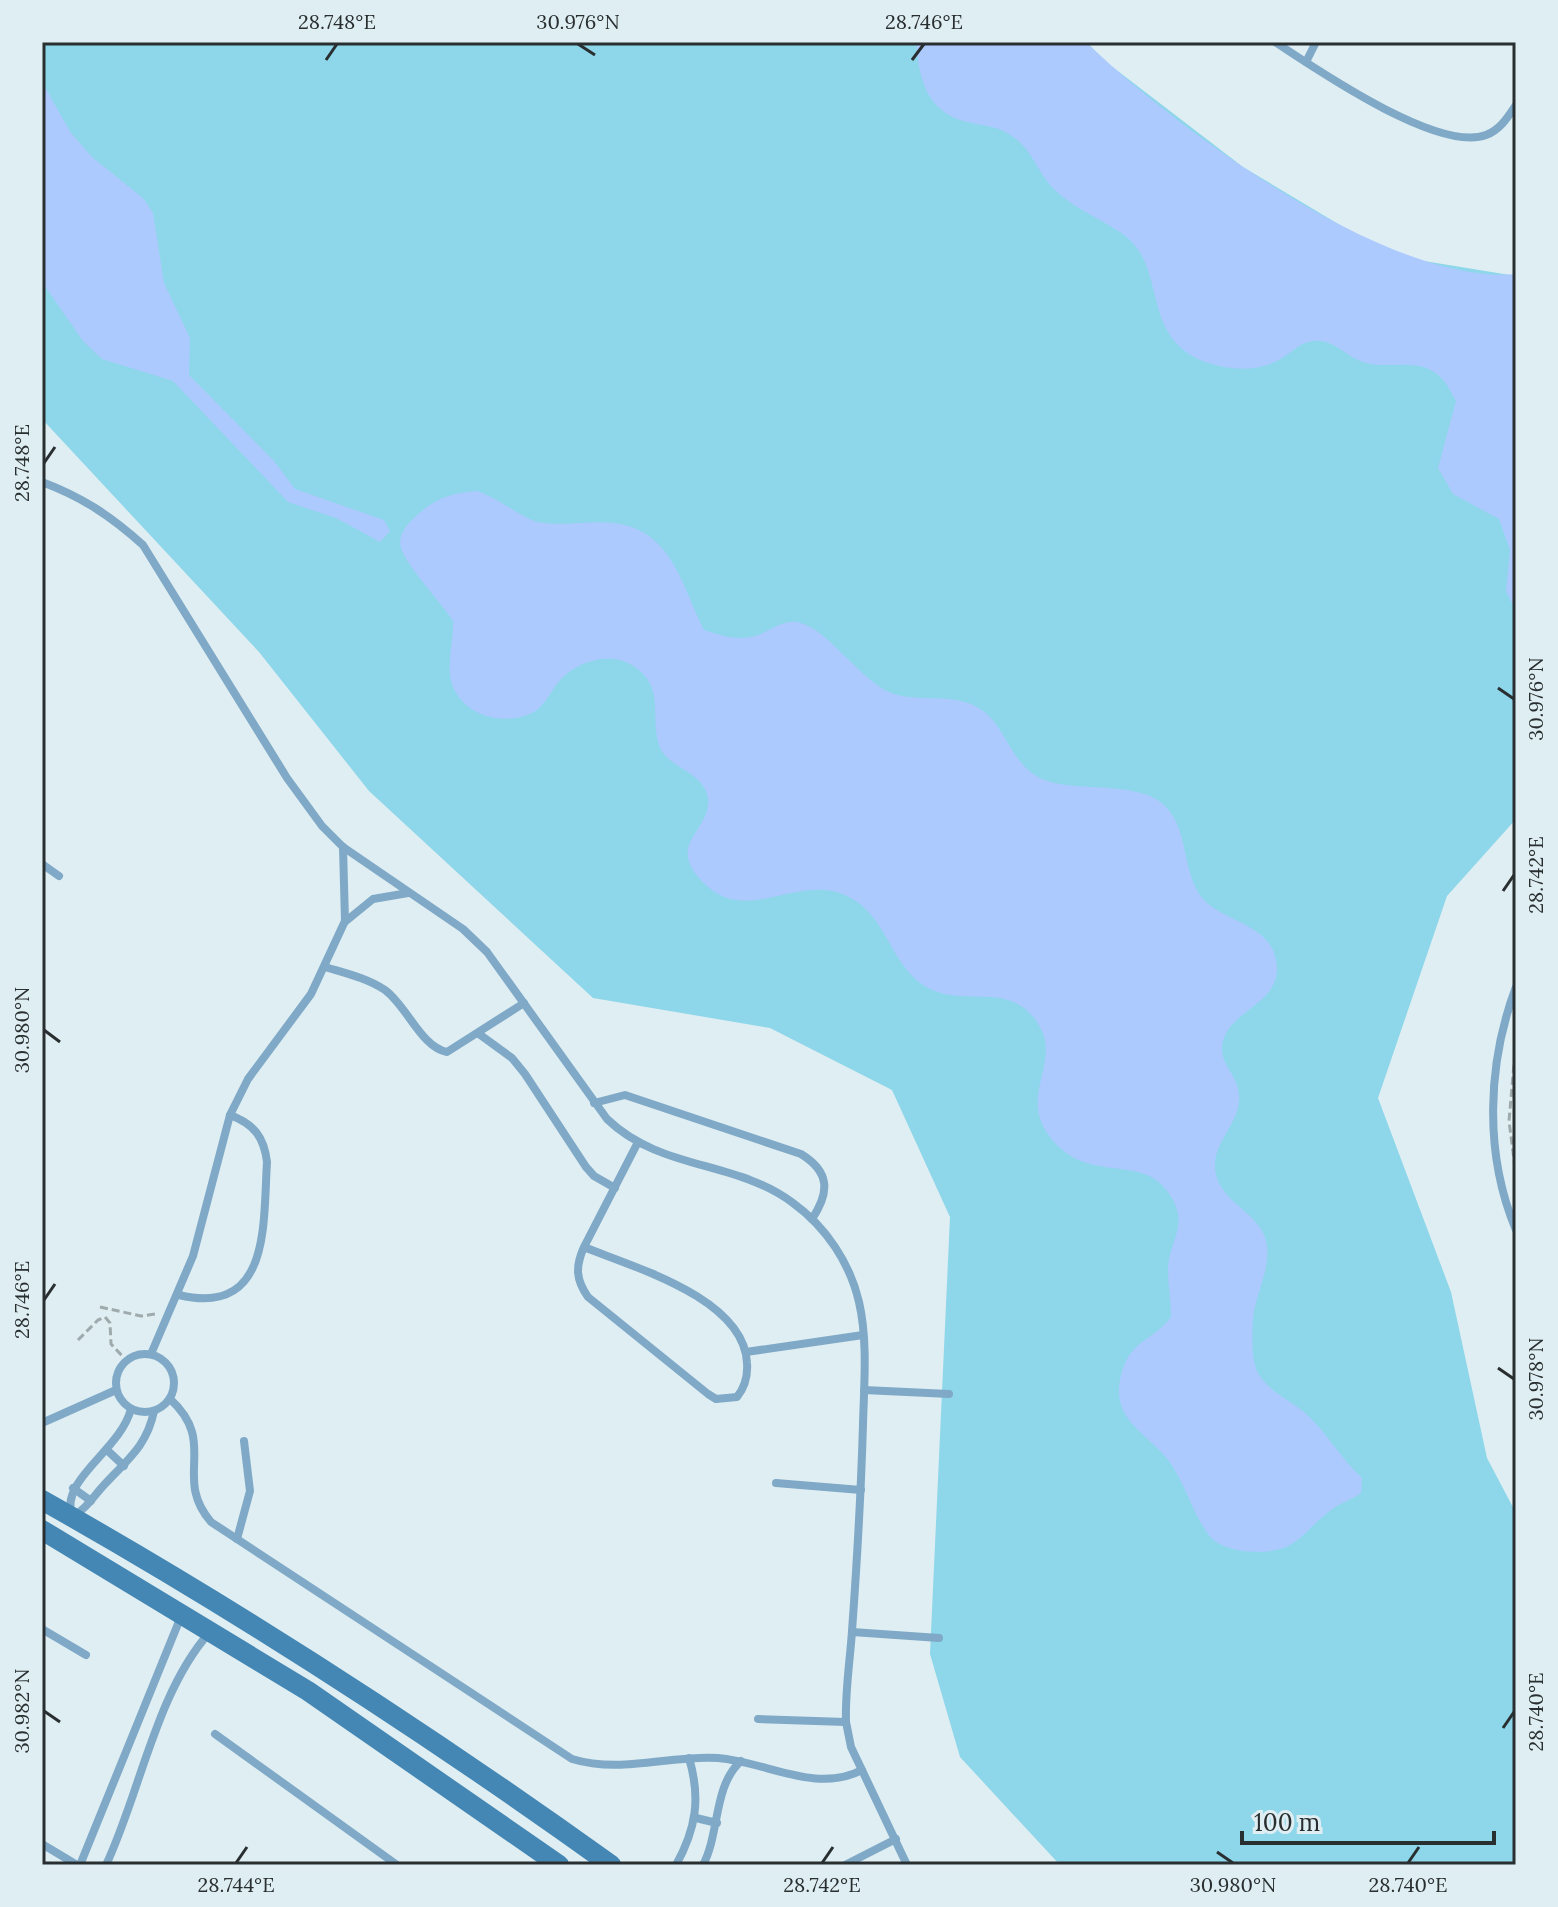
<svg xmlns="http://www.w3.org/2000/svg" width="1558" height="1907" font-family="Lora,serif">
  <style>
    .green { fill: #8ed6ea }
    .water { fill: #accafe }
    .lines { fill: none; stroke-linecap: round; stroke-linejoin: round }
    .path { stroke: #9faaad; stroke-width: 3; stroke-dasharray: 8 4; stroke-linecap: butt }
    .lane { stroke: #7fa9c7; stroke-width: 8 }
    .secondary { stroke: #4487b4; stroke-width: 20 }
    .ticks { fill: none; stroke: #292f30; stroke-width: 3 }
    .neatline { fill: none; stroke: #292f30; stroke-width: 3 }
    .ticks-label { font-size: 20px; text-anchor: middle; fill: #292f30 }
  </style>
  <rect width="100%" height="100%" fill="#dfeef2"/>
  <polygon class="green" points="42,42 1086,42 1110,65 1243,167 1360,237 1418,260 1516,276 1516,819 1447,896 1378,1098 1451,1292 1487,1458 1516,1513 1516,1865 1060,1865 960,1757 930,1654 950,1217 892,1090 770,1028 593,998 369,791 259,652 42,419"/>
  <g class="water">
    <path d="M916,42h170c87,85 305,245 430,232v337l-10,-20 4,-41 -11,-31 -46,-25 -15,-26 18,-67c-6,-11 -11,-22 -22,-29 -20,-14 -49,-2 -71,-10 -21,-7 -30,-26 -55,-20 -10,3 -17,11 -26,16 -20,13 -48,13 -70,6 -75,-22 -42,-95 -88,-129 -22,-16 -52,-27 -71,-47 -14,-14 -21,-37 -37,-49 -15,-12 -25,-12 -44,-16 -45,-8 -53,-43 -56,-81z"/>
    <polygon points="42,82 71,133 92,157 144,199 153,213 164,283 190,338 189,375 274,461 295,489 384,520 390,531 380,542 336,518 288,502 173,381 102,359 83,341 42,282"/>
    <path d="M477,491c21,7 47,28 61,31 24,5 51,-2 75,1 59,6 69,63 91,107 16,5 30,10 46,7 17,-2 32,-20 51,-14 26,7 55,51 84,67 27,15 63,1 92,17 28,15 32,54 61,70 29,17 97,2 125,27 28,25 17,71 42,97 21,21 65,24 71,59 9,45 -49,48 -54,86 -2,21 20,31 17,56 -3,27 -32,46 -22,76 10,29 46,36 50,68 3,25 -12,49 -14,73 -1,16 -2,40 5,54 11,19 31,26 46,39 22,19 36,46 58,66l-1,15c-10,7 -22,10 -31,18 -15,10 -26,27 -42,35 -21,10 -66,8 -80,-12 -18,-25 -24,-57 -45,-80 -22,-24 -50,-37 -43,-74 8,-41 30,-36 51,-63 0,-16 -3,-32 -3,-47 0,-28 20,-41 5,-70 -27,-52 -83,-11 -123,-63 -31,-39 9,-73 -9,-108 -28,-54 -77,-17 -118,-44 -34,-23 -36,-70 -76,-89 -47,-23 -98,28 -140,-10 -46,-42 5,-54 1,-88 -4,-27 -42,-30 -49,-53 -9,-29 6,-57 -24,-78 -22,-16 -55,-7 -73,11 -10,10 -17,29 -30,35 -28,13 -66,4 -79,-26 -8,-19 1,-46 0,-66 -10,-17 -53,-61 -53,-78 0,-10 8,-20 15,-26 20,-19 36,-24 62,-26z"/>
  </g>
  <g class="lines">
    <g class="path">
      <polyline points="1516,1041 1509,1121 1516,1175"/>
      <polyline points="100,1307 141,1316 155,1314"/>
      <polyline points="78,1340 98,1320 105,1317 110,1323 111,1344 126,1360"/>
    </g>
    <g class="lane">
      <path d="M1275,42c41,27 163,111 211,93 14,-5 22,-18 30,-30"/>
      <polyline points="1306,62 1316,42"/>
      <path d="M42,482c40,15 69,34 101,63l144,233 35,48 21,21 120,82 24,23 120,167c54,52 129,41 186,84 33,24 57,60 66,99 9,39 5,83 4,122 -2,69 -6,138 -11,207 -2,30 -7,60 -6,91l5,25 56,118"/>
      <polyline points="42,864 59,876"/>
      <polyline points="346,921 373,899 408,893"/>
      <path d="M325,967c20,6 42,11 60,23 22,16 36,57 62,62l77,-49"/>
      <path d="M1516,987c-29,77 -32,167 0,243"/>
      <polyline points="479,1034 512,1058 525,1074 586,1167 594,1176 615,1188"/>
      <path d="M594,1103l31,-8 176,59c29,18 29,38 11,65"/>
      <path d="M584,1247c49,20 160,51 163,116 1,13 -2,24 -10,34l-21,2 -8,-5 -120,-97c-12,-17 -13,-30 -4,-50l53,-103"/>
      <path d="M179,1295c92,22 84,-71 88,-133 -3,-25 -13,-38 -37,-47"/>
      <polyline points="746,1352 863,1335"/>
      <circle cx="145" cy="1383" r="29"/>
      <polyline points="151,1354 193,1256 230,1115 248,1079 311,994 345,921 343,847"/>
      <polyline points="864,1390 949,1394"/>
      <path d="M170,1399c49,44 2,78 41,123l361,237c50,15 96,-4 146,-1 49,4 98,36 144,12"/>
      <path d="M131,1409c-11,42 -72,70 -59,108 14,-8 21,-20 32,-32 23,-25 43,-39 50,-74"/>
      <polyline points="42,1423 116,1390"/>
      <polyline points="107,1450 124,1466"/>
      <polyline points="776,1483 861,1490"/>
      <polyline points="73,1488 91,1501"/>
      <polyline points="237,1539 250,1491 244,1441"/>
      <polyline points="42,1629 86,1655"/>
      <polyline points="852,1632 939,1638"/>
      <polyline points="758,1719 846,1722"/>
      <polyline points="215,1734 397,1865"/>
      <polyline points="696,1818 717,1823"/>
      <polyline points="42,1844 77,1865"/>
      <polyline points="80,1865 182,1614"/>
      <path d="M106,1865c34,-72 50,-172 103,-232"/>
      <path d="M676,1865c20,-36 25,-67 13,-107"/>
      <path d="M703,1865c17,-32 10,-79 38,-104"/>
      <polyline points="845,1865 896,1839"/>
    </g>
    <g class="secondary">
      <path d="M42,1500c197,111 385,233 569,365"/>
      <polyline points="42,1530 308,1691 559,1865"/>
    </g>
  </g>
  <path class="ticks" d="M578,44l17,11M326,60l11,-16M912,60l12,-16M44,463l11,-16M1498,688l16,11M1503,891l11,-16M44,1030l16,12M44,1300l11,-16M1498,1368l16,11M44,1711l16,11M1503,1728l11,-16M1217,1852l16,11M236,1863l11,-16M822,1863l11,-16M1408,1863l11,-16"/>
  <rect width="1558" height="1907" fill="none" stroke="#dfeef2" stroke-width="88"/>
  <path d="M1242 1831v12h252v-12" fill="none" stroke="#292f30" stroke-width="4"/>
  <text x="1254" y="1831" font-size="24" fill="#292f30" stroke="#dfeef2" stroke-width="6" paint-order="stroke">100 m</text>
  <rect x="44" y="44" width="1470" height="1819" class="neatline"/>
  <g class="ticks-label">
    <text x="337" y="29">28.748°E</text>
    <text x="578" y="29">30.976°N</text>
    <text x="924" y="29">28.746°E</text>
    <text transform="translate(22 463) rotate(-90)" y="7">28.748°E</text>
    <text transform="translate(1536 699) rotate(-90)" y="7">30.976°N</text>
    <text transform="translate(1536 875) rotate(-90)" y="7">28.742°E</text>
    <text transform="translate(22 1030) rotate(-90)" y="7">30.980°N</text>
    <text transform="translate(22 1300) rotate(-90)" y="7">28.746°E</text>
    <text transform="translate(1536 1379) rotate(-90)" y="7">30.978°N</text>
    <text transform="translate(22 1711) rotate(-90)" y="7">30.982°N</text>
    <text transform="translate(1536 1712) rotate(-90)" y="7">28.740°E</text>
    <text x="236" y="1892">28.744°E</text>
    <text x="822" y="1892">28.742°E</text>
    <text x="1233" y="1892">30.980°N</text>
    <text x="1408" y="1892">28.740°E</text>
  </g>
</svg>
